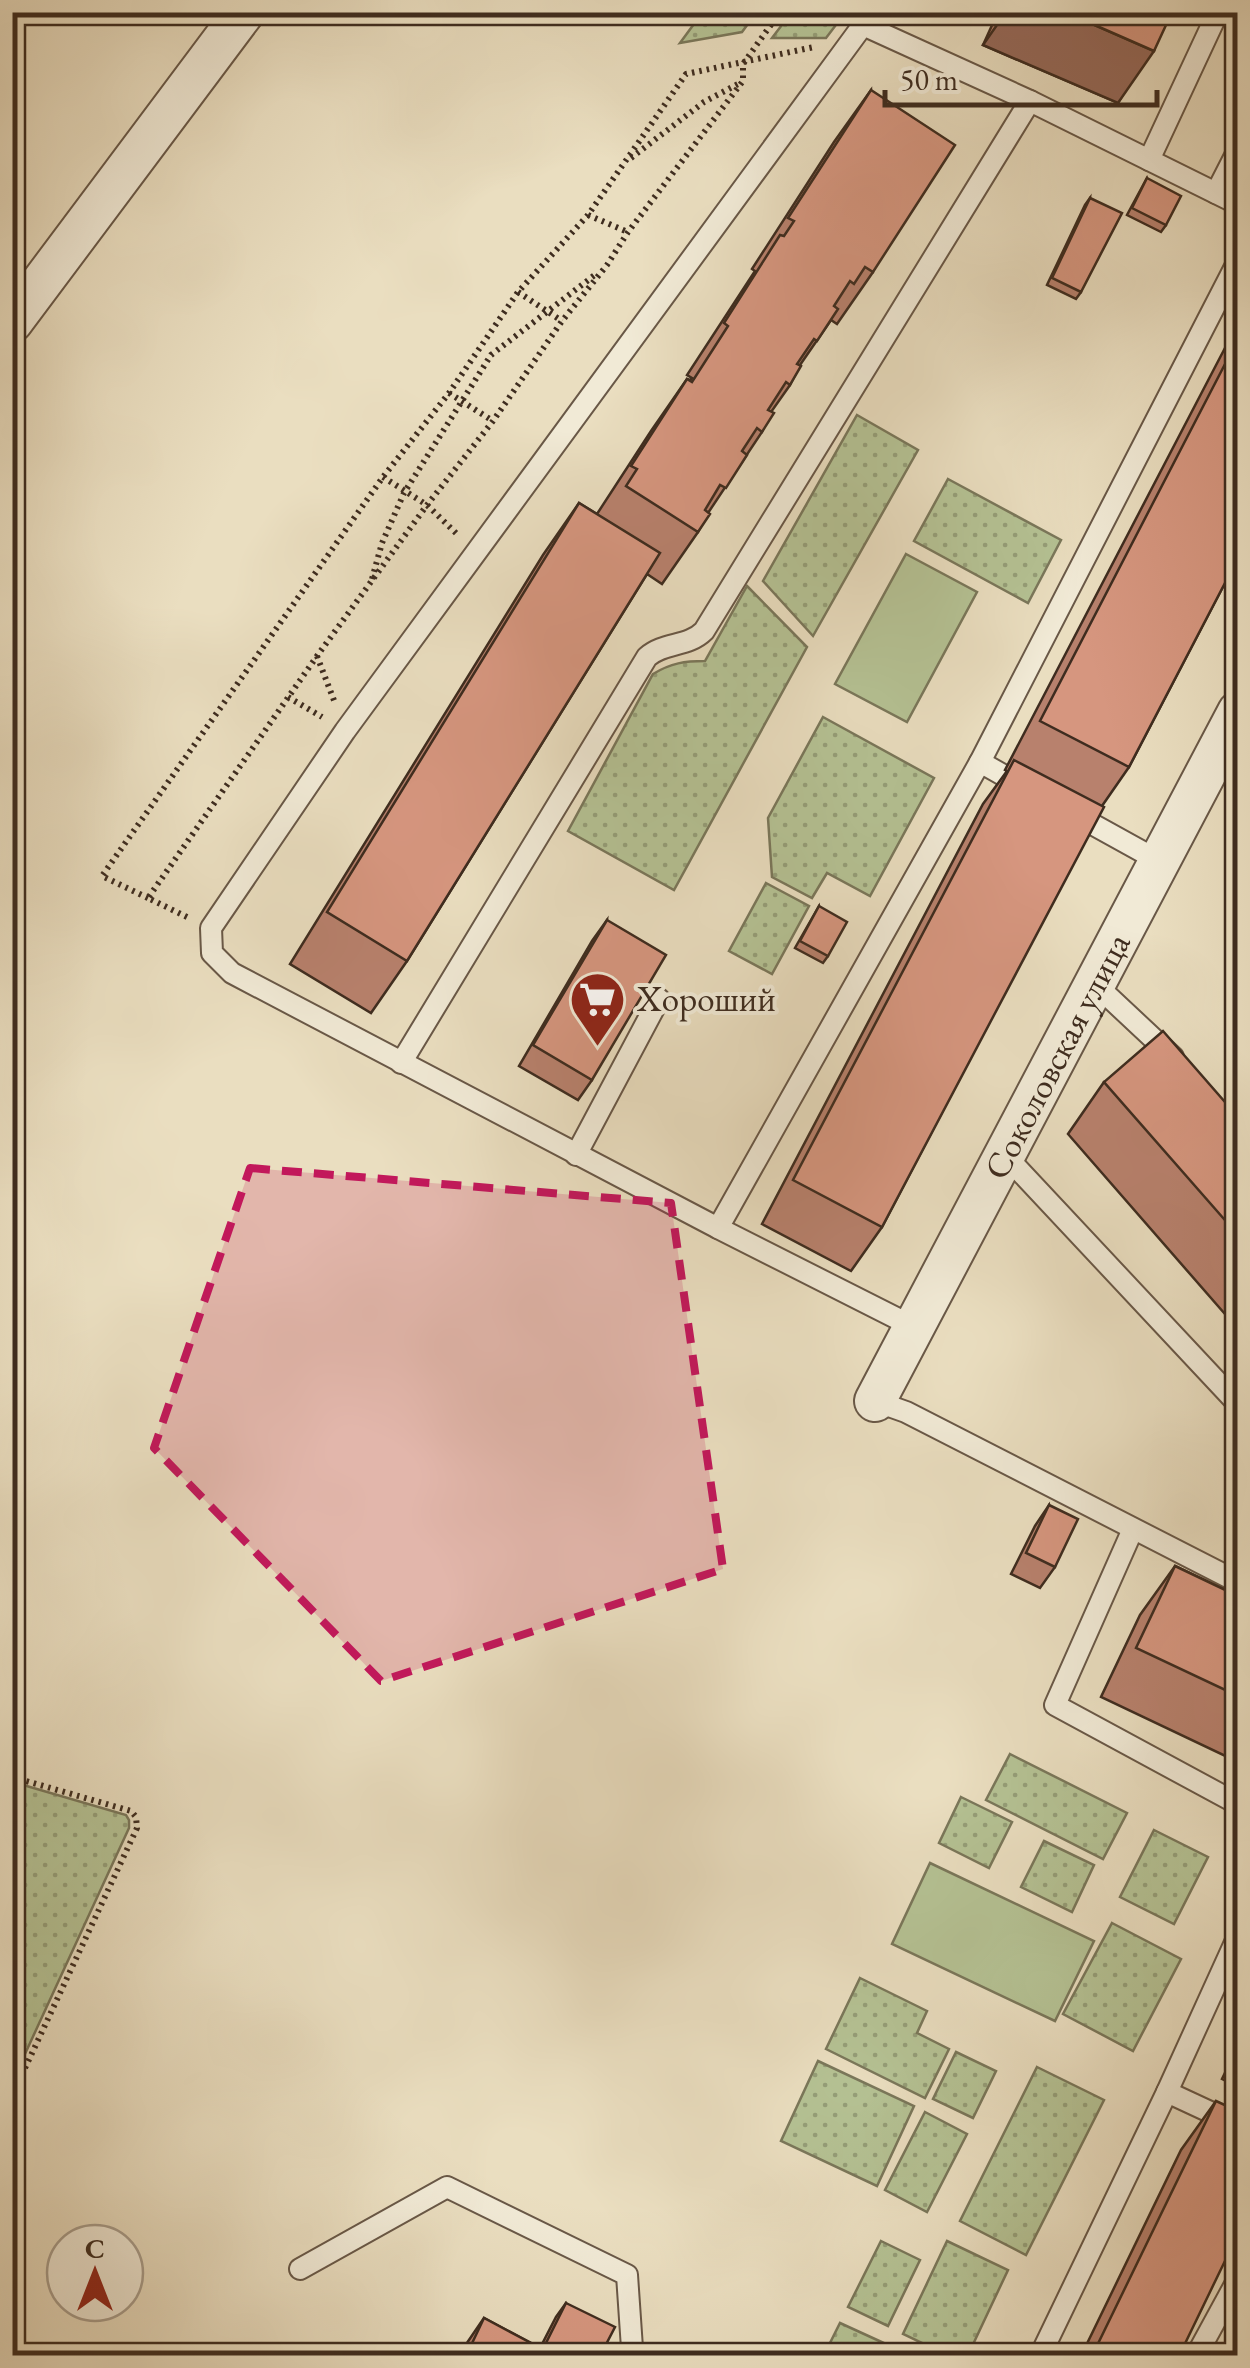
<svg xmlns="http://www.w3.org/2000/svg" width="1250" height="2368" font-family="'EB Garamond',serif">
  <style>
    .green { fill: url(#green-dots); stroke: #7a775a; stroke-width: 2.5 }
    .pitch { fill: #b5c294; stroke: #7a775a; stroke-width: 2.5 }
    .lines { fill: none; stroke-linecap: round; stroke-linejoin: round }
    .service-casing { stroke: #695847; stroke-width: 24 }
    .minor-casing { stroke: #695847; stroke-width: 44 }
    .path { stroke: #3e2c1f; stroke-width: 6; stroke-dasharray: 2.5 5; stroke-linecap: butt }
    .service { stroke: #f1ead6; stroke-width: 20 }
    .minor { stroke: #f1ead6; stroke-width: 40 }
    .wall { fill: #b8816d; stroke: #3e2c1f; stroke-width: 2.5 }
    .shaded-wall { fill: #966959; stroke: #3e2c1f; stroke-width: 2.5 }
    .building { fill: #d6967f; stroke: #3e2c1f; stroke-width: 2.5 }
    .marked { fill: #c2185b; fill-opacity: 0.2; stroke: #c2185b; stroke-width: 8; stroke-dasharray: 20 12; stroke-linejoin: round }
    .labels { text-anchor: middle; stroke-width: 8; stroke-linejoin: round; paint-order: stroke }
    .poi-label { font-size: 35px; fill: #3e2c1f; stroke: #f1ead6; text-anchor: start }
    .street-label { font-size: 35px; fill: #3e2c1f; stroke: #f1ead6 }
  </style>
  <defs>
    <pattern id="green-dots" width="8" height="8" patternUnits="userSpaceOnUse" patternTransform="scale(2.5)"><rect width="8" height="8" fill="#b5c294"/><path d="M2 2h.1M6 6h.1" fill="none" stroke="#959e78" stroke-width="1.8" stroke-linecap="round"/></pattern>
  </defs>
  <rect width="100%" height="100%" fill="#eadec0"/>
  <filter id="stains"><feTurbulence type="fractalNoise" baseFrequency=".002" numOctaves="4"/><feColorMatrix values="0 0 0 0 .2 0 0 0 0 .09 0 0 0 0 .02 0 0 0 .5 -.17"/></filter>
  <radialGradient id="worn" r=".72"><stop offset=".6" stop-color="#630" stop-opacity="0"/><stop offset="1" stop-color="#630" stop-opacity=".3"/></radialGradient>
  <g class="green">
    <polygon points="702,13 702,12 756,13 742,32 680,43"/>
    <polygon points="791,13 791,12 845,13 826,38 772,38"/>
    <polygon points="857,415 918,450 813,636 763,581"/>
    <polygon points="948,479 1061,540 1028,603 914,541"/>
    <path d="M747,586l60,61 -133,243 -106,-59 85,-157c18,-11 32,-13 52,-13z"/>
    <polygon points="823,717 934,778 870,896 827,873 812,898 772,877 768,818"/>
    <polygon points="766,883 809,906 772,974 729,951"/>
    <polygon points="1010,1754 1127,1813 1103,1859 986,1800"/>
    <polygon points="13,1782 126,1815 129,1820 129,1828 13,2080"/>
    <polygon points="961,1797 1012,1822 989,1868 939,1843"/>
    <polygon points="1154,1830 1208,1857 1174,1924 1120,1897"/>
    <polygon points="1044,1841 1094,1865 1072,1912 1021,1887"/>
    <polygon points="1112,1923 1181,1959 1133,2051 1063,2014"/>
    <polygon points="860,1978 927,2011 917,2033 949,2049 925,2098 826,2049"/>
    <polygon points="956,2052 996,2071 973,2118 933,2099"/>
    <polygon points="818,2061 914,2106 877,2186 781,2141"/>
    <polygon points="1037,2067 1104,2100 1026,2255 960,2221"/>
    <polygon points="925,2112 967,2134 927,2212 885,2190"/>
    <polygon points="881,2241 920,2260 888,2326 848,2307"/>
    <polygon points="947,2241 1008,2270 968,2355 947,2355 903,2334"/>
    <polygon points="840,2323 910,2355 824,2355"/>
  </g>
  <g class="pitch">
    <polygon points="906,554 977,592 907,722 835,684"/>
    <polygon points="930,1863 1094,1941 1055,2021 892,1944"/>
  </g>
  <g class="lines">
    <defs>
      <g id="service">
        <polyline points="1149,160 1218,12"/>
        <polyline points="1216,193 1238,150"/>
        <polyline points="1215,754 1238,781"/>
        <polyline points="980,762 1026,788"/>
        <polyline points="1074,814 1159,861"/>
        <polyline points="1094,983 1173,1057"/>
        <path d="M401,1063l246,-406c17,-15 41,-10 57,-26l326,-530"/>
        <polyline points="1003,1153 1238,1404"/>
        <polyline points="576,1155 659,999"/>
        <polyline points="718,1228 232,973 212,953 211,928 345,731 863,25 1030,101 1238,204"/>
        <polyline points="914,1327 718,1228 980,762 1238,261"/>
        <polyline points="875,1401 906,1412 1238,1582"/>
        <polyline points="1133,1529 1055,1705 1238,1804"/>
        <polyline points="1167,2092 1238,2125"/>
        <polyline points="300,2269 447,2187 627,2275 632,2348 629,2356"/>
        <polyline points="1040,2356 1167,2092 1238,1936"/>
        <polyline points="1196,2356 1238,2279"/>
      </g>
      <g id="minor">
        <polyline points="12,322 244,12"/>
        <path id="s1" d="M875,1401l363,-689"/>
      </g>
    </defs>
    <use href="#service" class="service-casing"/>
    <use href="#minor" class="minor-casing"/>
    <g class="path">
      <polyline points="631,158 704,102 740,83"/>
      <polyline points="588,215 628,232"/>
      <polyline points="518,292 562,321"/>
      <polyline points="449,393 493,421"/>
      <polyline points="383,477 427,505 457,534"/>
      <polyline points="372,579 382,543 404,493 491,355 596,274"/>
      <polyline points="317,656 335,703"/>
      <polyline points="288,697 322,717"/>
      <polyline points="148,898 102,876 383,477 449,393 518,292 588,215 686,74 814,47"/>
      <polyline points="187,917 148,898 317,656 427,505 493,421 562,321 607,265 628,232 743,81 743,64 780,12"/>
      <polyline points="12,1777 131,1811 136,1817 137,1828 12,2096"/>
    </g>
    <use href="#service" class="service"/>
    <use href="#minor" class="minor"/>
  </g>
  <g class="wall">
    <polygon points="998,12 1172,12 1118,103 983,45"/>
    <polygon points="871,90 873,272 837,324 831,320 800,365 790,385 771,412 762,432 708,513 698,532 662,584 647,574 407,961 371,1013 290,964 543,555 579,503 597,514 651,431 687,379 690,380 692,378 687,375 755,271 752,269 834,142"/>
    <polygon points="1147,178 1166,225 1161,232 1127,215"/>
    <polygon points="1090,198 1081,292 1076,299 1047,285 1085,205"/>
    <polygon points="1238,323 1238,558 1129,767 1102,806 882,1227 851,1271 762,1224 983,804 1007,771 1005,770"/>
    <polygon points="819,906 828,956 823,963 795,948"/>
    <polygon points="607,920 592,1080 578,1100 519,1066 592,941"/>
    <polygon points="1104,1082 1238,1117 1238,1329 1068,1134"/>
    <polygon points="1049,1505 1055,1567 1040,1588 1011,1574 1035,1526"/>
    <polygon points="1175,1566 1238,1596 1238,1762 1101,1697 1140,1615"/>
    <polygon points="1238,2046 1238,2087 1222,2079"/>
    <polygon points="1216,2101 1179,2356 1081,2356 1181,2150"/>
    <polygon points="566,2303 600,2356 458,2356 484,2318 540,2348 556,2317"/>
  </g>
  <polygon class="shaded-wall" points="1006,12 1065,12 1154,51 1118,103 983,45"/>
  <g class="building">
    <polygon points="1065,12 1172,12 1154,51"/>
    <polygon points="871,90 955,145 873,272 865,267 854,284 850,281 834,306 838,309 817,341 814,339 797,364 801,366 790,385 786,382 768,410 774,413 762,432 757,428 742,451 747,455 726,488 720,485 705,510 710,514 698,532 626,486 637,469 631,466 687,379 692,382 728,326 724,323 780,235 784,236 794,221 788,218"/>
    <polygon points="1147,178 1181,196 1166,225 1132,208"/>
    <polygon points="1090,198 1122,213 1081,292 1052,278"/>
    <polygon points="1238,339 1238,558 1129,767 1040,721"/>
    <polygon points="579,503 660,553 407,961 327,912"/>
    <polygon points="1014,760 1104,807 882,1227 793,1180"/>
    <polygon points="819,906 847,922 828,956 800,941"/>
    <polygon points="607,920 666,955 592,1080 533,1045"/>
    <polygon points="1163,1031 1238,1117 1238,1235 1104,1082"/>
    <polygon points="1049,1505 1078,1519 1055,1567 1026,1553"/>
    <polygon points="1175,1566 1238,1596 1238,1696 1136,1648"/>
    <polygon points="1216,2101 1238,2111 1238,2234 1179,2356 1092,2356"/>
    <polygon points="566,2303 615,2327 600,2356 561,2356 544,2347"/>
    <polygon points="484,2318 548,2352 547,2356 466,2356"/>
  </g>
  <path class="marked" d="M250,1168l421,35 52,366 -342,112 -227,-233z"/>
  <defs>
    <symbol id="supermarket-pin" viewBox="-11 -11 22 30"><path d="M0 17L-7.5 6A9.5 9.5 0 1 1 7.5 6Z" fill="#8f2418" stroke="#f1ead6"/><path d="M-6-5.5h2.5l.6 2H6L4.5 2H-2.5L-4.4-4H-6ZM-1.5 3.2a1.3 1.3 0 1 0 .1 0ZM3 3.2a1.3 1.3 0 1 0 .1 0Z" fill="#fff"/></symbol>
  </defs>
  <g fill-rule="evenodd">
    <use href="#supermarket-pin" x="566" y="968" width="63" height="86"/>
  </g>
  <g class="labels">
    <g class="poi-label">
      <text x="637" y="1011">Хороший</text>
    </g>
    <g class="street-label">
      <text dy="12" stroke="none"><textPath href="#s1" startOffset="390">Соколовская улица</textPath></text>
    </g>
  </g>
  <rect width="1250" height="2368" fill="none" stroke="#eadec0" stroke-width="50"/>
  <rect x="15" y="15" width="1220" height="2338" fill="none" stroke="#3e2c1f" stroke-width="5"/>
  <rect x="25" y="25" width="1200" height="2318" fill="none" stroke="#3e2c1f" stroke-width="2.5"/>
  <g transform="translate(95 2273)"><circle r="48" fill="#f1ead6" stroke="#a99e8d" stroke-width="2.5"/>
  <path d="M0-8L18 38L0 25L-18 38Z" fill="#8f2418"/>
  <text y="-15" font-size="28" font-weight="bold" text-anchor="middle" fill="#3e2c1f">С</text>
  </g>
  <path d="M885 90v15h272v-15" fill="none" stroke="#3e2c1f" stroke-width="5"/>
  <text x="900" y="90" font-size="30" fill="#3e2c1f" stroke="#f1ead6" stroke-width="8" paint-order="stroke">50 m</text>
  <rect width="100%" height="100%" filter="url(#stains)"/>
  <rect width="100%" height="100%" fill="url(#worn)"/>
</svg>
